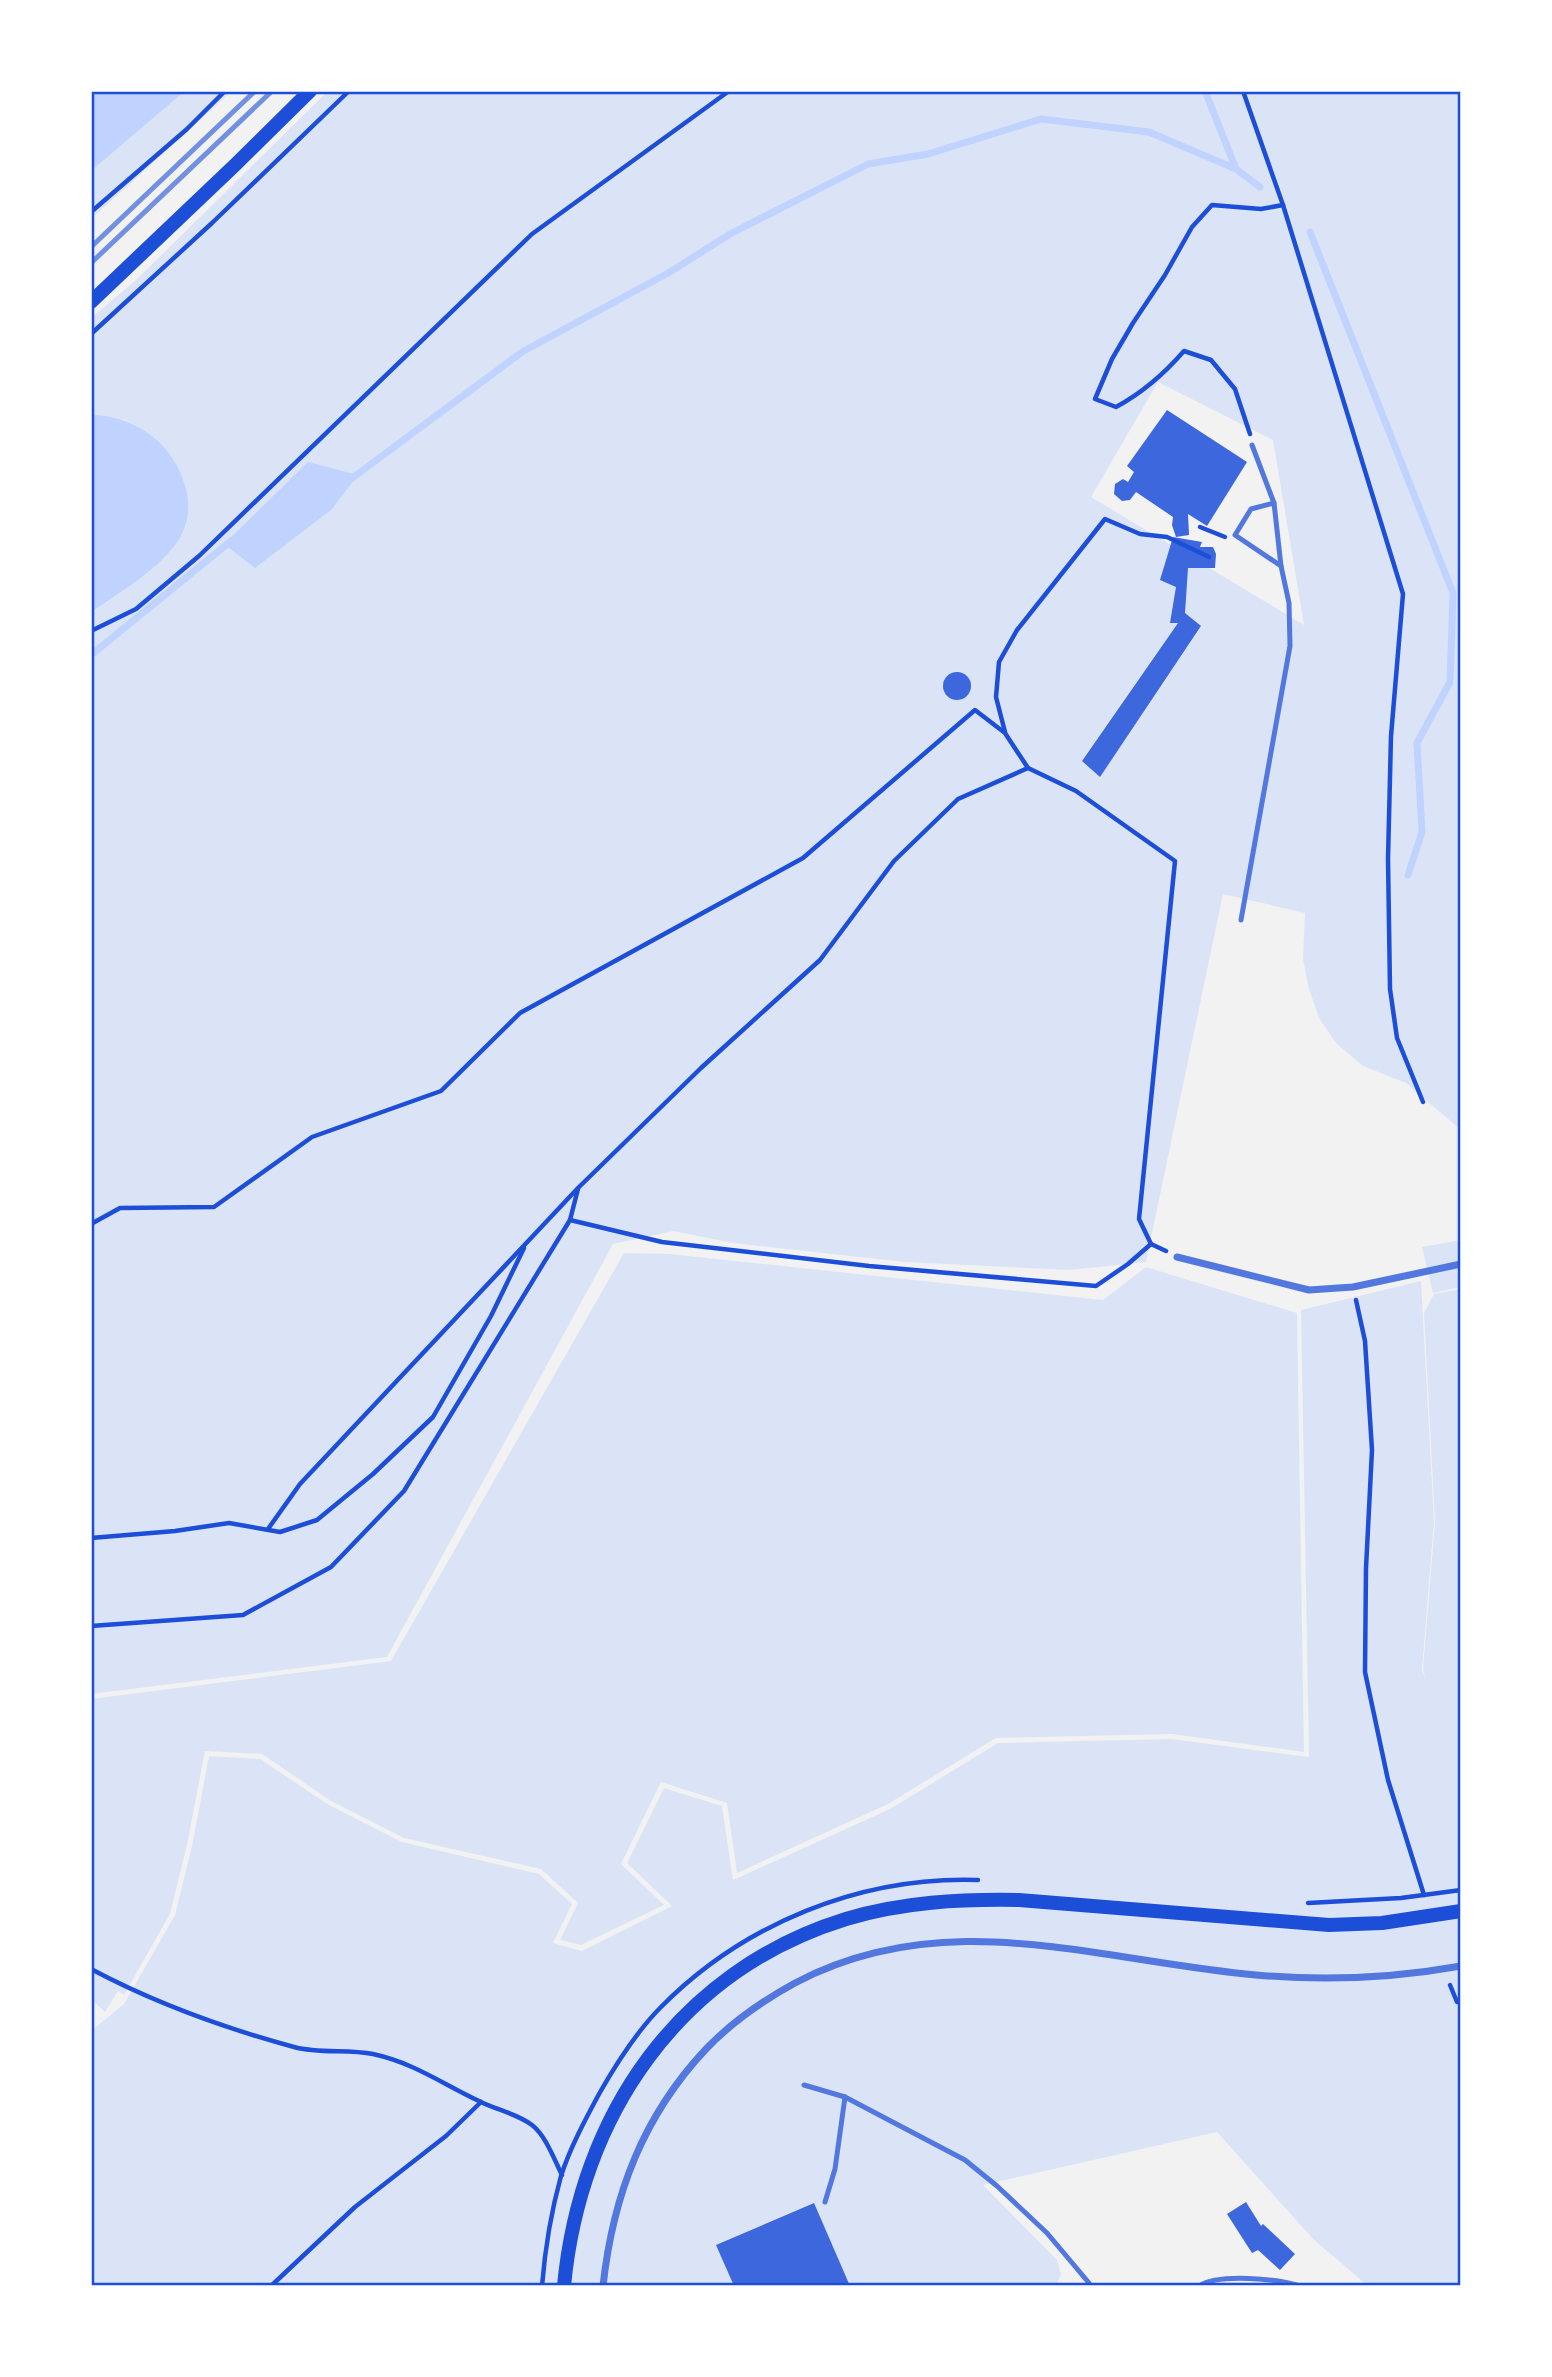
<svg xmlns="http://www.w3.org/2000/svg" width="1552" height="2377" font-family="'DM Sans',sans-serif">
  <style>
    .green { fill: #dbe4f7; fill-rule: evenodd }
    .water { fill: #bfd3fe }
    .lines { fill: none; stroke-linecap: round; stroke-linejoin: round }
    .stream { stroke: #bfd3fe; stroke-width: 7 }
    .building { fill: #3d67dc }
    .path { stroke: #1d4ed8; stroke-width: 4.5 }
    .service { stroke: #5277de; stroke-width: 5 }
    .minor { stroke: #5277de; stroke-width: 7 }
    .secondary { stroke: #1d4ed8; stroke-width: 14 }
    .rail { stroke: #7290e2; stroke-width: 5 }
    .neatline { fill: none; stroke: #1d4ed8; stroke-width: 2.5 }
  </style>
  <rect width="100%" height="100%" fill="#f2f2f2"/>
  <g class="green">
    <polygon points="185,91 232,91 91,219 91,171"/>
    <path d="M328,91h1133v1039l-55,-47 -43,-17 -27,-23 -17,-25 -10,-29 -6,-30 2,-46 -82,-19 -77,368 -76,8 -165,-8 -172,-19 -60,-12 -60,13 -226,413 -296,37v-1081c36,-26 73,-48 95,-87l-84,-111 -11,-1v-96l45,-38zM1158,382l115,58 31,185 -213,-128zM1184,614l17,13 -101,149 -18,-16zM954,672l12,3 5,9 -3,11 -8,5 -9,-1 -8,-12 3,-10z"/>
    <polygon points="1461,1240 1461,1287 1433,1293 1422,1247"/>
    <polygon points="624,1253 669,1254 1103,1300 1146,1267 1297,1313 1304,1752 1172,1734 996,1738 888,1804 737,1873 727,1803 661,1782 621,1864 664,1905 581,1945 560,1940 578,1903 541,1869 404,1838 331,1801 262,1754 205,1751 187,1845 170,1914 124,1995 118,1991 105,2012 91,1999 91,1699 391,1661"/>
    <polygon points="1421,1281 1434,1522 1422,1669 1426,1682 1423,1669 1435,1522 1424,1313 1434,1294 1461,1289 1461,2286 1368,2286 1313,2239 1217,2132 983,2185 1057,2260 1061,2274 1056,2286 850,2286 813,2203 716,2245 734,2286 91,2286 91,2031 124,2004 175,1915 192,1846 209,1756 260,1759 329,1805 402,1842 539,1874 572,1904 553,1943 582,1951 672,1906 627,1863 664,1788 722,1806 733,1880 890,1809 998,1743 1172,1739 1309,1757 1301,1310"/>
  </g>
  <g class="water">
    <polygon points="91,91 185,91 91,171"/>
    <path d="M91,414c47,4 83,29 95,75 5,20 2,39 -11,56 -21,28 -56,47 -84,68z"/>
    <polygon points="308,462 358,475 331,510 255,568 224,544"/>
  </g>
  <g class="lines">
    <g class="stream">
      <polyline points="1205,91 1236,169 1260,187"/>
      <polyline points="1310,232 1453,593 1450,682 1417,743 1422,832 1408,875"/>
      <polyline points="351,479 522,352 670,272 730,234 868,164 928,154 1041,119 1149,132 1236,169"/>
      <polyline points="91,655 231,541"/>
    </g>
  </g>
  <g class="building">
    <polygon points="1167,410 1247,462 1207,526 1188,514 1189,535 1176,537 1172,525 1173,517 1136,492 1130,500 1122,501 1114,494 1115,484 1123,479 1128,482 1134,472 1127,466"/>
    <polygon points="1173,537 1202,542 1200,547 1213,547 1216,554 1215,568 1188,568 1185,613 1201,626 1100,777 1082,761 1178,623 1170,623 1176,587 1160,580"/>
    <circle cx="957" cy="686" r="14"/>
    <polygon points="1246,2202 1261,2226 1263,2224 1295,2254 1280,2270 1258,2250 1252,2253 1227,2214"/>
    <polygon points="814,2203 850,2286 734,2286 716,2245"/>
  </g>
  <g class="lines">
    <g class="path">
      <polyline points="1243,91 1283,205 1403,594 1391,736 1388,859 1390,989 1397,1038 1423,1102"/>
      <polyline points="91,212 187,129 225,91"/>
      <polyline points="91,334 212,223 349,91"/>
      <path d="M1250,434l-15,-45 -24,-29 -27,-9c-20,23 -42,42 -68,56l-21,-8 17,-40 21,-36 32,-48 27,-48 20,-22 49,4 22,-4"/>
      <polyline points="1200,527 1225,537"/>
      <polyline points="91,631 136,609 199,556 532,234 729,91"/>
      <polyline points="1005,732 996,697 999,662 1017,630 1105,519 1140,534 1167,537 1209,557"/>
      <polyline points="570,1220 578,1189"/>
      <polyline points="91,1224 120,1208 214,1207 312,1137 441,1091 520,1013 803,858 975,710 1005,733 1028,768 1076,791 1175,861 1139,1219 1151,1244 1166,1251"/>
      <polyline points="1356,1300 1365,1341 1372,1450 1366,1568 1365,1672 1388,1780 1424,1895"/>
      <polyline points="268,1529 300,1484 578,1188 701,1068 820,960 894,861 958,799 1028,768"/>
      <polyline points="91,1538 175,1531 229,1523 280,1532 317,1520 373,1474 433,1417 491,1316 524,1248"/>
      <polyline points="91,1626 243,1615 331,1567 404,1491 570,1220 662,1242 869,1266 1096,1286 1128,1264 1151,1244"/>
      <polyline points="1308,1903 1401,1898 1461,1890"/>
      <path d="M91,1969c64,34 133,59 203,78 26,7 53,2 79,7 41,9 68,29 106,47 17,9 37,12 53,24 14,11 22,34 30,50"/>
      <polyline points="1450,1985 1457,2002 1461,2001"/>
      <polyline points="271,2286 355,2207 446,2136 481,2102"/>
      <path d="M542,2286c3,-37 9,-74 19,-110 9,-28 24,-56 38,-82 17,-30 37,-62 62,-87 82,-83 199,-131 317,-127"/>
    </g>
    <g class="service">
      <polyline points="1274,503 1251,509 1235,535 1281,566"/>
      <polyline points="1241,920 1290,646 1289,603 1281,566 1274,503 1252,445"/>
      <polyline points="804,2085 845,2097 965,2160 997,2186 1047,2233 1089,2283"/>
      <polyline points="825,2202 835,2169 845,2097"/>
      <path d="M1199,2286c20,-13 79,-7 101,0"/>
    </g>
    <g class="minor">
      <polyline points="1177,1257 1309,1290 1353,1287 1461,1264"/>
      <path d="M603,2286c10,-91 40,-170 103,-237 26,-27 56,-48 89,-66 152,-80 302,-22 461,-8 68,6 138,3 205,-9"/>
    </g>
    <g class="secondary">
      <polyline points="91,302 235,165 310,91"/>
      <path d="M564,2286c16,-170 114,-315 282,-367 56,-17 114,-20 173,-19l310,25 53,-2 79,-12"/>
    </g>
    <g class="rail">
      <polyline points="91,247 255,91"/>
      <polyline points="91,263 272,91"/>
    </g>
  </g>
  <rect width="1552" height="2377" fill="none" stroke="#ffffff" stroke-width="186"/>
  <rect x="93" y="93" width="1366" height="2191" class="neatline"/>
</svg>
